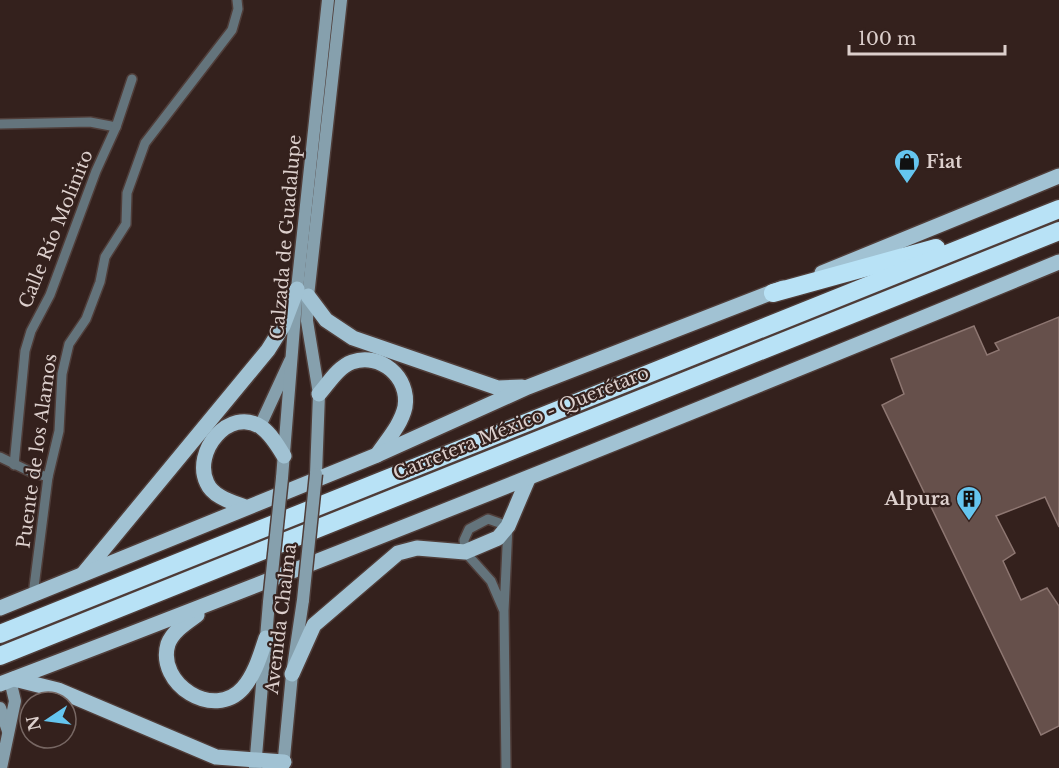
<svg xmlns="http://www.w3.org/2000/svg" width="1059" height="768" font-family="'Libre Baskerville',serif">
  <style>
    .building { fill: #66504b; stroke: #8e7772; stroke-width: 1.5 }
    .lines { fill: none; stroke-linecap: round; stroke-linejoin: round }
    .street-casing { stroke: #4f3d39; stroke-width: 12 }
    .secondary-casing { stroke: #4f3d39; stroke-width: 15 }
    .primary-casing { stroke: #4f3d39; stroke-width: 18 }
    .highway-casing { stroke: #4f3d39; stroke-width: 21 }
    .street { stroke: #64747c; stroke-width: 9 }
    .secondary { stroke: #86a0ad; stroke-width: 12 }
    .primary { stroke: #a1c2d3; stroke-width: 15 }
    .highway { stroke: #b8e2f6; stroke-width: 18 }
    .secondary-bridge-casing { stroke: #4f3d39; stroke-width: 15; stroke-linecap: butt }
    .secondary-bridge { stroke: #86a0ad; stroke-width: 12 }
    .labels { text-anchor: middle; stroke-width: 4.5; stroke-linejoin: round; paint-order: stroke }
    .poi-label { font-size: 18px; font-weight: bold; fill: #dccfcc; stroke: #34211d; text-anchor: start }
    .street-label { font-size: 18px; fill: #dccfcc; stroke: #34211d }
  </style>
  <rect width="100%" height="100%" fill="#34211d"/>
  <polygon class="building" points="1059,317 1059,527 1045,497 996,516 1015,553 1003,561 1021,600 1047,588 1059,606 1059,726 1041,735 882,405 904,394 891,359 974,326 987,355 999,350 995,343"/>
  <g class="lines">
    <defs>
      <g id="street">
        <polyline points="0,124 90,122 116,127"/>
        <polyline points="0,457 31,472 48,477"/>
        <polyline points="14,465 25,351 31,331 50,295 96,171 116,127 132,79"/>
        <polyline points="33,595 48,477 59,431 62,374 69,344 86,319 100,282 105,257 126,224 127,193 145,143 232,30 238,9 237,0"/>
        <polyline points="504,611 491,581 465,552 464,540 469,529 488,519 508,526 504,611 506,768"/>
      </g>
      <g id="secondary">
        <polyline points="260,426 290,361"/>
        <polyline points="316,474 319,394 307,321 308,296 341,0"/>
        <polyline points="282,478 297,289 328,0"/>
        <polyline points="0,708 8,731"/>
        <polyline points="1,768 15,701 10,680"/>
        <polyline points="255,768 269,602"/>
        <polyline points="283,768 292,674 303,600"/>
      </g>
      <g id="primary">
        <polyline points="822,273 1059,176"/>
        <polyline points="308,296 326,320 353,338 498,388 522,387"/>
        <path d="M319,394c9,-10 19,-27 33,-32 28,-10 58,15 53,45 -4,18 -18,33 -28,48"/>
        <path d="M245,507c-13,-5 -32,-10 -38,-24 -15,-31 22,-77 54,-56 10,7 17,19 23,29"/>
        <polyline points="83,574 268,350 283,326 297,289"/>
        <polyline points="0,608 377,455 528,387 783,288"/>
        <path d="M197,615c-11,8 -24,16 -29,29 -12,40 46,77 75,44 12,-14 17,-32 23,-50"/>
        <polyline points="292,674 314,625 398,553 417,548 465,552 498,538 508,526 528,479"/>
        <polyline points="14,679 58,690 216,757 284,762"/>
        <path d="M0,684c355,-135 707,-277 1059,-422"/>
      </g>
      <g id="highway">
        <polyline points="773,293 936,248"/>
        <polyline points="0,634 1059,209"/>
        <polyline points="0,656 1059,231"/>
      </g>
    </defs>
    <use href="#street" class="street-casing"/>
    <use href="#secondary" class="secondary-casing"/>
    <use href="#primary" class="primary-casing"/>
    <use href="#highway" class="highway-casing"/>
    <use href="#street" class="street"/>
    <use href="#secondary" class="secondary"/>
    <use href="#primary" class="primary"/>
    <use href="#highway" class="highway"/>
    <defs>
      <g id="secondary-bridge">
        <polyline points="303,600 316,474"/>
        <polyline points="269,602 282,478"/>
      </g>
    </defs>
    <use href="#secondary-bridge" class="secondary-bridge-casing"/>
    <use href="#secondary-bridge" class="secondary-bridge"/>
  </g>
  <defs>
    <symbol id="shop-pin" viewBox="-11 -11 22 30"><path d="M0 17L-7.5 6A9.5 9.5 0 1 1 7.5 6Z" fill="#65c5ef" stroke="#34211d"/><path d="M-5-2.5h2.3a2.7 3.5 0 0 1 5.4 0H5L5.5 6h-11ZM-1.5-2.5h3a1.5 2.3 0 0 0-3 0Z" fill="#111"/></symbol>
    <symbol id="building-pin" viewBox="-11 -11 22 30"><path d="M0 17L-7.5 6A9.5 9.5 0 1 1 7.5 6Z" fill="#65c5ef" stroke="#34211d"/><path d="M-4-6H4V6H1V3H-1V6H-4ZM-2.5-4.3h1.7v1.8h-1.7ZM.8-4.3h1.7v1.8H.8ZM-2.5-1h1.7V.8h-1.7ZM.8-1h1.7V.8H.8Z" fill="#111"/></symbol>
  </defs>
  <g fill-rule="evenodd">
    <use href="#shop-pin" x="892" y="147" width="30" height="40"/>
    <use href="#building-pin" x="954" y="484" width="30" height="40"/>
  </g>
  <g class="labels">
    <g class="poi-label">
      <text x="926" y="168">Fiat</text>
      <text x="950" y="505" text-anchor="end">Alpura</text>
    </g>
    <g class="street-label">
      <text transform="translate(56 229) rotate(-68)" y="6">Calle Río Molinito</text>
      <text transform="translate(286 237) rotate(-85)" y="6">Calzada de Guadalupe</text>
      <text transform="translate(521 423) rotate(-22)" y="6">Carretera México - Querétaro</text>
      <text transform="translate(37 451) rotate(-82)" y="6">Puente de los Alamos</text>
      <text transform="translate(281 619) rotate(-83)" y="6">Avenida Chalma</text>
    </g>
  </g>
  <g transform="translate(48 720) rotate(257)"><circle r="28" fill="#34211d" stroke="#776763" stroke-width="1.5"/>
  <path d="M0-4.5L10 22L0 15L-10 22Z" fill="#65c5ef"/>
  <text y="-9" font-size="16" font-weight="bold" text-anchor="middle" fill="#dccfcc">N</text>
  </g>
  <path d="M849 45v9h156v-9" fill="none" stroke="#dccfcc" stroke-width="3"/>
  <text x="858" y="45" font-size="18" fill="#dccfcc" stroke="#34211d" stroke-width="4.5" paint-order="stroke">100 m</text>
</svg>
